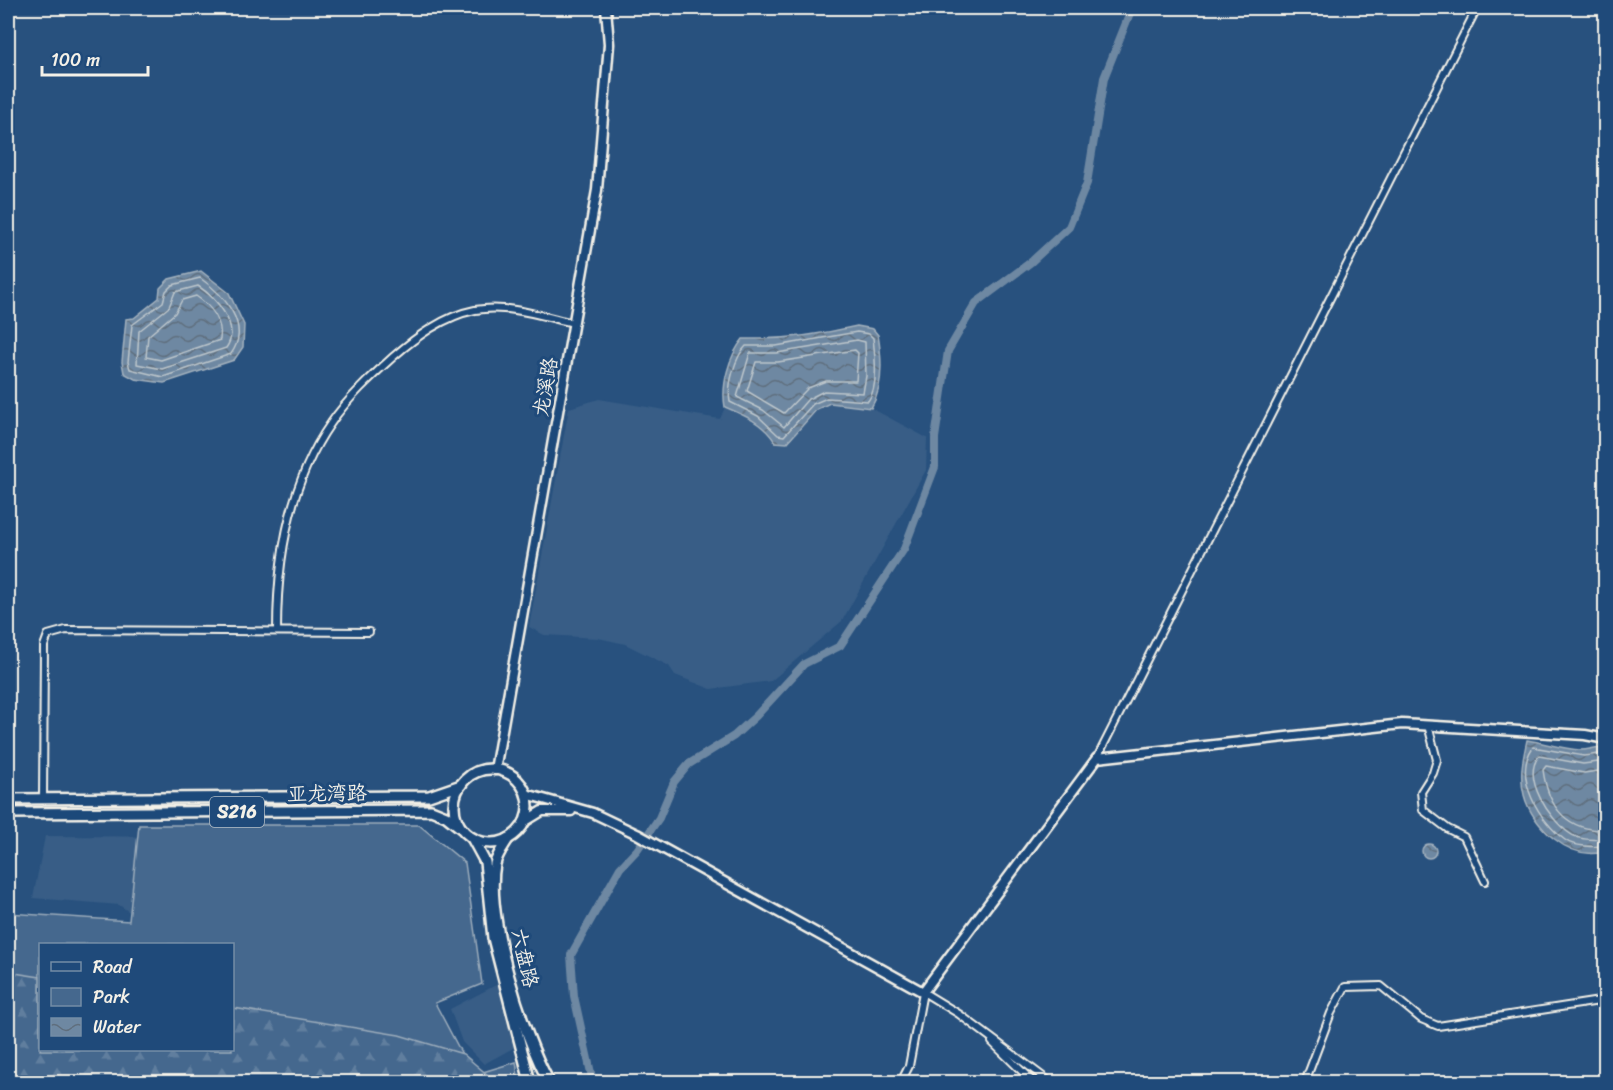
<svg xmlns="http://www.w3.org/2000/svg" width="1613" height="1090" font-family="Sriracha,'LXGW WenKai TC',sans-serif">
  <style>
    .built { fill: #375d86 }
    .green { fill: #45688e; stroke: #9cacbb; stroke-width: 1.5; fill-rule: evenodd }
    .forest { fill: url(#forest-firs); stroke: #9cacbb; stroke-width: 1.5 }
    .water { fill: url(#water-waves); stroke: #a4b2be; stroke-width: 1.5 }
    .lines { fill: none; stroke-linecap: round; stroke-linejoin: round }
    .shore { stroke: #bec7cc; stroke-width: 1.5 }
    .canal { stroke: #6e88a2; stroke-width: 8 }
    .street-casing { stroke: #f4f1e8; stroke-width: 10 }
    .secondary-casing { stroke: #f4f1e8; stroke-width: 13 }
    .primary-casing { stroke: #f4f1e8; stroke-width: 14 }
    .street { stroke: #1f4a7a; stroke-width: 6 }
    .secondary { stroke: #1f4a7a; stroke-width: 8 }
    .primary { stroke: #1f4a7a; stroke-width: 9 }
    .labels { text-anchor: middle; stroke-width: 6; stroke-linejoin: round; paint-order: stroke }
    .shield { fill: #1f4a7a; stroke: #b4bfc7; stroke-width: 1.5 }
    .shield-label { font-size: 18px; font-weight: bold; fill: #f4f1e8 }
    .street-label { font-size: 20px; fill: #f4f1e8; stroke: #1f4a7a }
  </style>
  <defs>
    <pattern id="forest-firs" width="22" height="20" patternUnits="userSpaceOnUse" patternTransform="scale(1.5)"><rect width="22" height="20" fill="#45688e"/><path d="M5 1l3.5 6h-7zM16 11l3.5 6h-7z" fill="#607e9e"/></pattern>
    <pattern id="water-waves" width="16" height="10" patternUnits="userSpaceOnUse" patternTransform="scale(1.5)"><rect width="16" height="10" fill="#6e88a2"/><path d="M0 5q4-4 8 0t8 0" fill="none" stroke="#5f6e7d"/></pattern>
  </defs>
  <rect width="100%" height="100%" fill="#28517e"/>
  <filter id="ink" filterUnits="userSpaceOnUse"><feTurbulence type="fractalNoise" baseFrequency=".0167" numOctaves="2"/><feDisplacementMap in="SourceGraphic" scale="12" xChannelSelector="R" yChannelSelector="G"/><feConvolveMatrix kernelMatrix="1 2 1 2 8 2 1 2 1" color-interpolation-filters="sRGB"/></filter>
  <g filter="url(#ink)">
    <g class="built">
      <polygon points="599,399 720,419 725,407 755,421 769,431 775,441 809,418 817,409 830,403 871,408 927,438 926,470 842,621 771,681 711,689 675,675 669,666 625,644 598,638 544,635 529,627 569,408"/>
      <polygon points="45,836 370,838 232,944 178,944 119,905 33,898"/>
      <polygon points="498,984 515,1047 484,1064 462,1042 450,1009"/>
    </g>
    <path class="green" d="M139,825h280l46,38 17,121 -47,19 38,72 43,-13 3,20h-511v-169l121,8zM40,944h192v106h-192z"/>
    <polygon class="forest" points="8,972 40,977 40,1050 232,1050 233,1008 399,1035 463,1054 496,1082 8,1082"/>
    <g class="water">
      <polygon points="201,271 229,293 244,325 243,347 234,360 164,383 135,379 124,373 122,362 126,319 134,318 159,298 160,288 169,279"/>
      <path d="M857,326l16,3 5,6c4,23 6,52 -7,73l-41,-5 -13,6 -30,34 -12,-1c-12,-19 -31,-27 -50,-35 -4,-22 4,-51 18,-68 39,1 76,-4 114,-13z"/>
      <path d="M1527,740c18,3 36,9 54,10 9,0 15,-4 24,-2l-2,104c-34,9 -71,-26 -79,-57 -5,-20 -1,-36 3,-55z"/>
      <circle cx="1429" cy="851" r="7"/>
    </g>
    <g class="lines">
      <g class="shore">
        <path d="M200,278c23,16 52,47 31,76l-68,23 -33,-8 -2,-7 4,-37 31,-23 3,-11 6,-6z"/>
        <path d="M198,286c17,11 44,40 28,62l-64,21 -25,-5 2,-33 30,-24 6,-15z"/>
        <path d="M196,296c15,10 27,25 24,44l-59,20 -15,-3 2,-21 27,-23 7,-13z"/>
        <path d="M857,332l12,2 4,4c2,18 6,49 -5,63l-41,-3 -14,6 -29,32 -6,-1 -20,-19 -28,-14c-3,-16 5,-45 16,-56h30z"/>
        <polygon points="857,340 865,342 866,376 863,393 824,391 808,399 784,427 763,410 737,397 750,353 777,353"/>
        <polygon points="855,350 858,353 856,381 826,381 808,388 784,413 747,391 756,362 778,362"/>
        <path d="M1606,753l-22,3 -51,-9c-21,30 7,75 32,93 9,7 30,7 41,6"/>
        <path d="M1606,761l-23,3 -44,-8c-18,22 11,64 30,77 8,7 26,7 37,6"/>
        <path d="M1606,770l-22,3 -38,-7 -3,4c5,37 23,61 63,60"/>
      </g>
      <polyline class="canal" points="593,1082 574,996 571,955 620,868 637,850 659,818 674,782 689,764 734,736 756,716 804,664 840,646 904,549 935,467 935,438 948,351 976,303 1031,262 1069,227 1087,183 1104,78 1132,8"/>
      <defs>
        <g id="street">
          <path d="M277,631c0,-71 12,-148 54,-208 16,-24 41,-47 62,-66 23,-20 51,-41 82,-47 32,-6 67,6 98,13"/>
          <polyline points="1428,725 1437,760 1433,773 1421,792 1423,810 1448,829 1464,837 1485,881"/>
          <polyline points="1097,758 1477,8"/>
          <polyline points="43,800 44,646 48,635 66,630 369,632"/>
          <polyline points="992,1042 1033,1082"/>
          <polyline points="901,1082 909,1066 923,992 959,1014 1050,1082"/>
          <polyline points="1305,1082 1331,1013 1345,987 1381,986 1421,1019 1438,1026 1606,1000"/>
        </g>
        <g id="secondary">
          <polyline points="495,770 597,190 609,44 606,8"/>
          <polyline points="526,794 593,813 637,834 923,992 1097,758 1402,724 1585,735 1606,739"/>
          <polyline points="524,822 542,811 571,811"/>
        </g>
        <g id="primary">
          <circle cx="491" cy="806" r="37"/>
          <polyline points="8,799 429,796 461,785"/>
          <polyline points="8,813 431,810 446,816 461,828"/>
          <polyline points="472,838 485,862 493,938 530,1082"/>
          <path d="M508,839c-5,8 -11,16 -13,25 -10,52 28,172 54,218"/>
        </g>
      </defs>
      <use href="#street" class="street-casing"/>
      <use href="#secondary" class="secondary-casing"/>
      <use href="#primary" class="primary-casing"/>
      <use href="#street" class="street"/>
      <use href="#secondary" class="secondary"/>
      <use href="#primary" class="primary"/>
    </g>
  </g>
  <g class="labels">
    <rect class="shield" x="210" y="797" width="54" height="30" rx="4.5"/>
    <g class="shield-label">
      <text x="237" y="818">S216</text>
    </g>
    <g class="street-label">
      <text transform="translate(545 387) rotate(-80)" y="7">龙溪路</text>
      <text transform="translate(327 793) rotate(-1)" y="7">亚龙湾路</text>
      <text transform="translate(525 958) rotate(77)" y="7">六盘路</text>
    </g>
  </g>
  <rect width="1613" height="1090" fill="none" stroke="#1f4a7a" stroke-width="30"/>
  <rect x="15" y="15" width="1583" height="1060" fill="none" stroke="#f4f1e8" stroke-width="2" filter="url(#ink)"/>
  <rect x="39" y="943" width="195" height="108" fill="#1f4a7a" stroke="#748da6" stroke-width="1.5"/>
  <rect x="51" y="962" width="30" height="9" fill="#1f4a7a" stroke="#748da6" stroke-width="1.5"/>
  <text x="93" y="973" font-size="18" fill="#f4f1e8">Road</text>
  <rect x="51" y="988" width="30" height="18" fill="#45688e" stroke="#748da6" stroke-width="1.5"/>
  <text x="93" y="1003" font-size="18" fill="#f4f1e8">Park</text>
  <rect x="51" y="1018" width="30" height="18" fill="url(#water-waves)" stroke="#748da6" stroke-width="1.5"/>
  <text x="93" y="1033" font-size="18" fill="#f4f1e8">Water</text>
  <path d="M42 66v9h106v-9" fill="none" stroke="#f4f1e8" stroke-width="3"/>
  <text x="51" y="66" font-size="18" fill="#f4f1e8" stroke="#1f4a7a" stroke-width="4.5" paint-order="stroke">100 m</text>
</svg>
